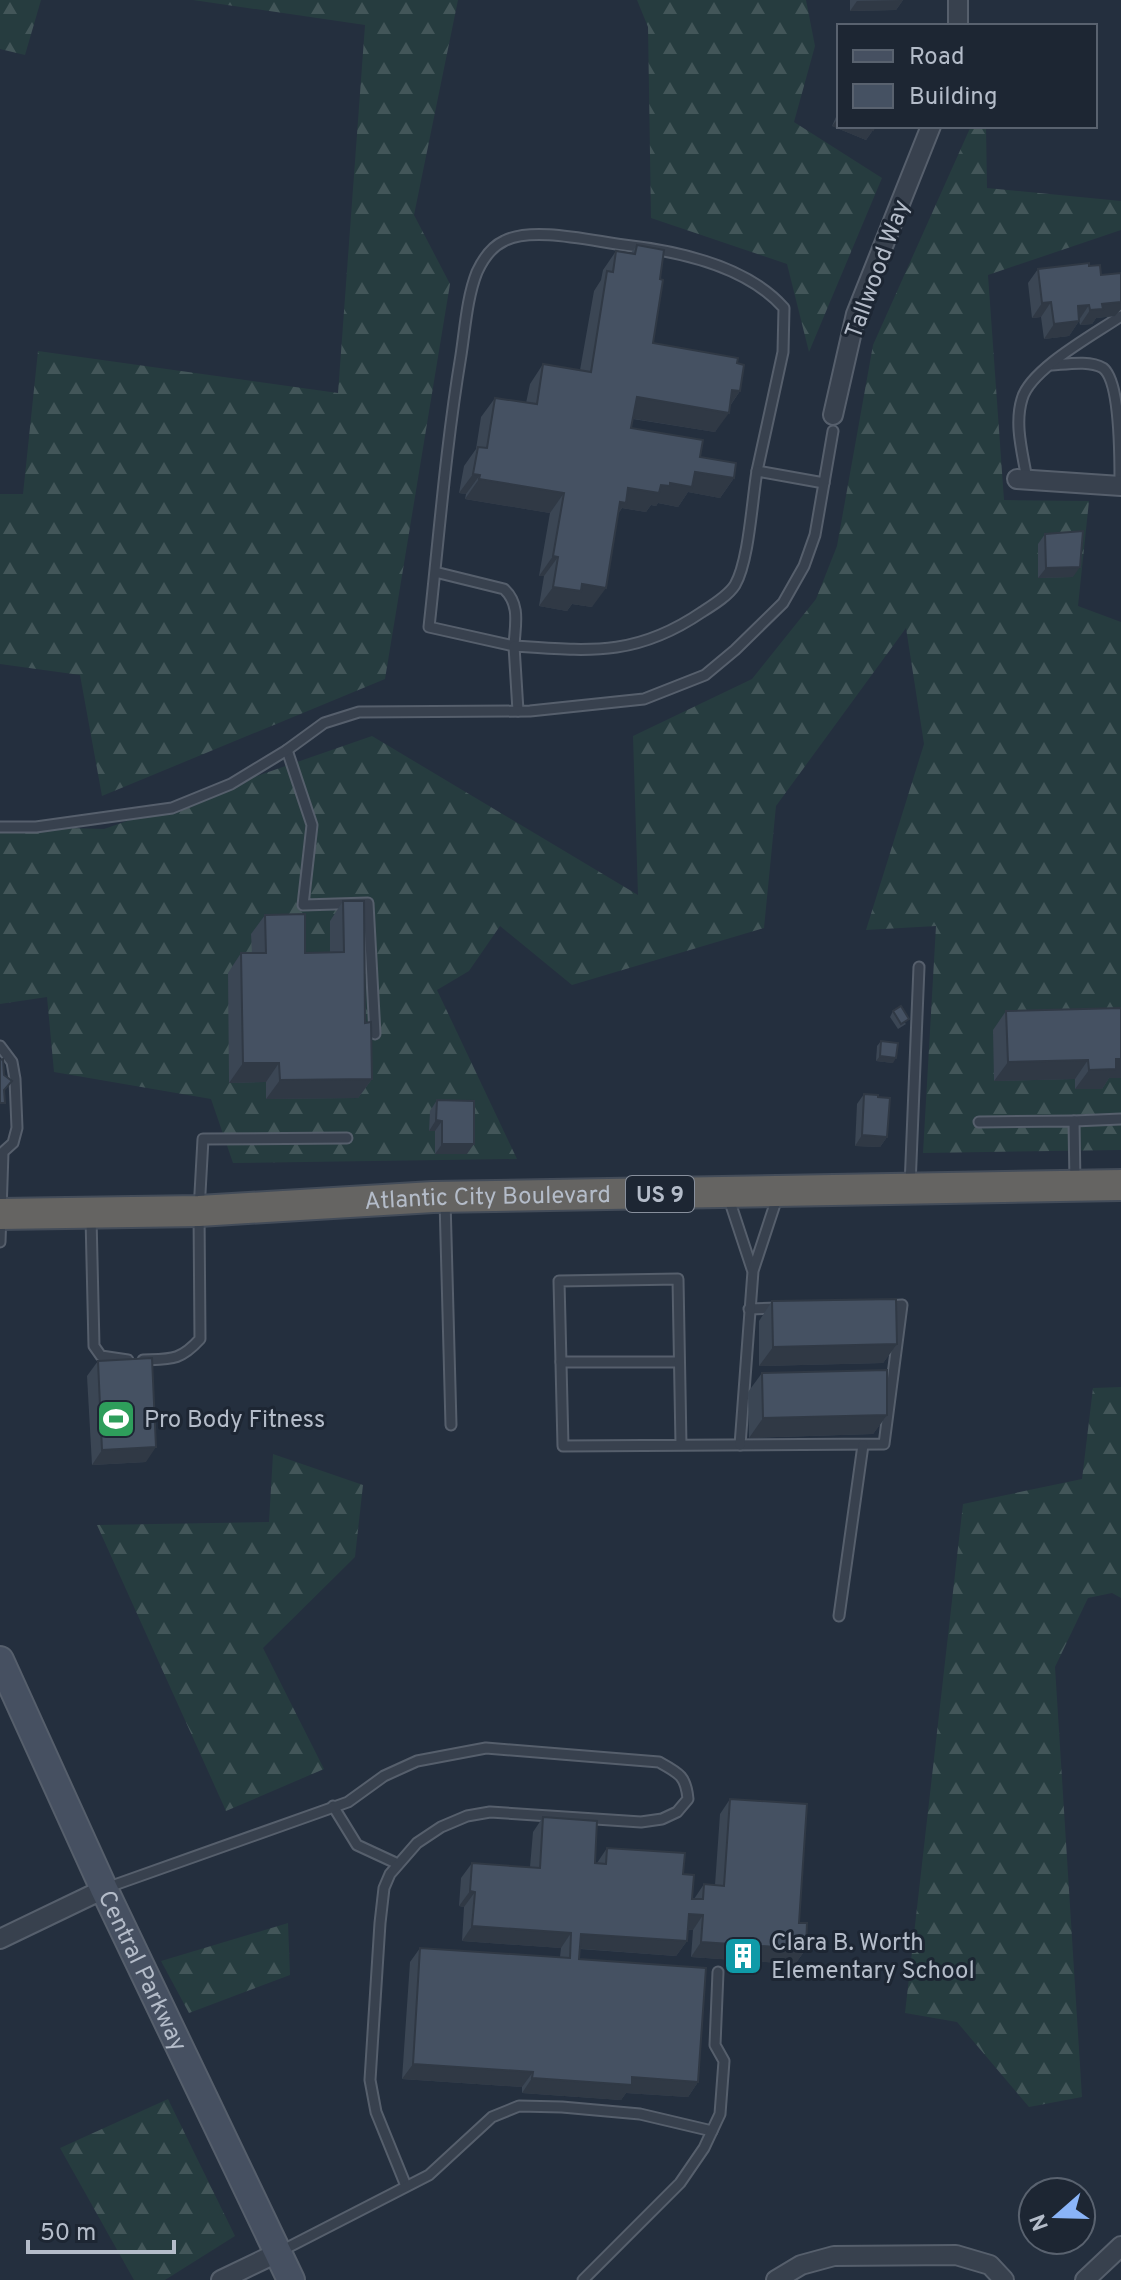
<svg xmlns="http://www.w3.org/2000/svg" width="1121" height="2280" font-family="Overpass,sans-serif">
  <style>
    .forest { fill: url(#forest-firs) }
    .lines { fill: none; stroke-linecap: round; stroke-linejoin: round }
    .service-casing { stroke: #565f6c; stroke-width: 13 }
    .minor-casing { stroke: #565f6c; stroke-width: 22 }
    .secondary-casing { stroke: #565f6c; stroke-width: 30 }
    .trunk-casing { stroke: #434c59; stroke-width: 34 }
    .service { stroke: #38414e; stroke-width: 9 }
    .minor { stroke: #38414e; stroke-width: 18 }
    .secondary { stroke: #465061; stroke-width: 26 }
    .trunk { stroke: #656462; stroke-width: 30 }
    .wall { fill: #3b4654 }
    .shaded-wall { fill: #303945 }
    .building { fill: #455162; stroke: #303945; stroke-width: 2 }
    .labels { text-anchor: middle; stroke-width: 6; stroke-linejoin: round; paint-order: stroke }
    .shield { fill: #1d2633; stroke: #878f9c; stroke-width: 2 }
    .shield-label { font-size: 22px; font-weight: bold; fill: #b4bcc9 }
    .street-label { font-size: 24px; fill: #b4bcc9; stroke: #1d2633 }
    .poi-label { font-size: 24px; fill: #b4bcc9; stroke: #1d2633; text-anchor: start }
  </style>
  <defs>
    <pattern id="forest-firs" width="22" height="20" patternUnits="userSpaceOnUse" patternTransform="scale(2)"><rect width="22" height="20" fill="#263c3f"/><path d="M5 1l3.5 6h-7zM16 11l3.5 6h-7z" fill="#435659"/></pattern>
  </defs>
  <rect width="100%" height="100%" fill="#242f3e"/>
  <g class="forest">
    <polygon points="0,0 41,0 25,55 0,49"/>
    <polygon points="193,0 458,0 414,215 450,284 385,679 102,796 80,675 0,664 0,494 23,494 38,351 338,393 365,25"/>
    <polygon points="637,0 806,0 815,46 794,122 882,178 809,352 787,264 651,218 648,27"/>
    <polygon points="971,126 986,126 987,188 1121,201 1121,230 988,275 1004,500 1089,501 1078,606 1121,622 1121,1150 923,1153 936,926 866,930 924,744 906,628 776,806 764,928 572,985 500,926 469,971 437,990 517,1159 233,1163 211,1099 54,1072 47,997 0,1004 0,826 104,829 372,736 638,895 633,736 752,679 816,599 837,546 873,345"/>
    <polygon points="1121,1387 1121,1598 1112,1593 1088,1598 1055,1667 1082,2097 1029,2107 957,2022 905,2013 963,1504 1082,1479 1093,1388"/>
    <polygon points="273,1454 363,1485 355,1557 263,1648 324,1769 226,1811 97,1525 269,1522"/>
    <polygon points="288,1923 290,1975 189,2013 161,1961"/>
    <polygon points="168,2099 235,2236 165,2280 134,2280 60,2148"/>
  </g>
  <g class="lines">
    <defs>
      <g id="service">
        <path d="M1052,365c15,-1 38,-5 51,3 18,14 17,92 17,118"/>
        <path d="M1027,480c-4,-26 -13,-55 -5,-81 8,-30 73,-65 99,-83"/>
        <path d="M435,572l69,17c17,16 11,36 10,57l-85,-19c10,-91 17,-182 32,-272 4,-26 6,-58 16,-83 6,-13 14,-25 27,-31 28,-15 88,0 120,4 54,6 123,21 160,63l-1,44 -26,119"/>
        <path d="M518,711l-4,-65c76,5 122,11 188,-34 11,-7 26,-16 33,-27 14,-24 17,-85 22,-114l67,12"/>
        <polyline points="287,750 312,825 303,905 368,903 375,1034"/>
        <polyline points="0,827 36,827 172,808 231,784 287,750 324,723 359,712 530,711 644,699 705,675 735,650 783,603 804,566 815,535 833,431"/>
        <polyline points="0,1046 12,1062 15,1079 17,1128 13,1143 3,1152 0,1242"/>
        <polyline points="1074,1121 1121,1119"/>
        <polyline points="979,1122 1074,1121 1075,1183"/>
        <polyline points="910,1186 919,967"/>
        <polyline points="728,1196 752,1269"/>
        <polyline points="445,1200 451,1425"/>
        <polyline points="91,1217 94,1346 101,1356 128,1360"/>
        <polyline points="749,1309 778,1308"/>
        <path d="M143,1360c28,-1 37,1 57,-21l-1,-128 4,-72 144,-1"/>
        <polyline points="561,1362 679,1362"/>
        <polyline points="681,1445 678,1279 559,1281 563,1446 884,1444 902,1305 885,1306"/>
        <polyline points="740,1445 753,1271 778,1195"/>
        <polyline points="839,1616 863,1445"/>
        <polyline points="333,1806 357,1845 398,1864"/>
        <path d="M106,1888l242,-86 36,-26 33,-15 69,-13 173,14c20,11 27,14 29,37l-11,13 -15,7 -21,3 -151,-10 -23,4 -26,11 -24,16 -27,31 -6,14 -4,35 -10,157 6,32 30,74"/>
        <polyline points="281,2251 429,2175 492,2117 519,2106 562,2107 640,2114 712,2131"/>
        <polyline points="583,2280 680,2183 704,2148 720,2114 724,2061 715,2045 718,1972"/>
      </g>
      <g id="minor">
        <polyline points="958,0 958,26"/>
        <polyline points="833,415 856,314 931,126"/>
        <polyline points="1017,479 1121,486"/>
        <polyline points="0,1939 104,1889"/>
        <polyline points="221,2280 277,2253"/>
        <polyline points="776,2280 801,2265 834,2256 956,2255 990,2265 1004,2280"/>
        <polyline points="1085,2280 1121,2246"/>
      </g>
      <g id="secondary">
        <path id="s1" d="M0,1660l104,229 187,391"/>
      </g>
      <g id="trunk">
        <path id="s2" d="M0,1214l199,-3 234,-14 688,-12"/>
      </g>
    </defs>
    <use href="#service" class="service-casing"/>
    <use href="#minor" class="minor-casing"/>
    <use href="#secondary" class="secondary-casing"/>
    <use href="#trunk" class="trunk-casing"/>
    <use href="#service" class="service"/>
    <use href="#minor" class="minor"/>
    <use href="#secondary" class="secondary"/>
    <use href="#trunk" class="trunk"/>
  </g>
  <g class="wall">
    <polygon points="850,0 903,0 896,10 850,11"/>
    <polygon points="839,110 839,126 873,130 866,140 832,126"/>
    <polygon points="637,245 660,279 653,343 737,363 740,391 730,406 715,432 633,419 631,428 700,457 734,478 720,498 688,492 678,507 658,503 656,506 651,505 646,512 622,508 618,514 592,607 572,604 567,611 539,606 544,576 539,576 550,513 465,499 466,494 459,493 464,466 476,449 481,417 495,398 526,403 530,384 543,364 580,370 594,291 601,280 603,270 616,251 631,253"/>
    <polygon points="1089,266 1101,275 1121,302 1121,309 1115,316 1096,318 1092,324 1080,325 1079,321 1069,336 1044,339 1041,317 1032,318 1028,283 1038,269"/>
    <polygon points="1045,534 1073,577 1038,578 1038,544"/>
    <polygon points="343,901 365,1023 372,1079 358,1098 266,1099 266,1082 229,1083 228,973 241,953 252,953 251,934 265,915 305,953 330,952 330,921"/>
    <polygon points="1121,1008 1109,1078 1102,1089 1075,1089 1075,1079 994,1081 993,1030 1006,1011"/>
    <polygon points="893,1011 906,1024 898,1029 890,1017"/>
    <polygon points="881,1041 893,1063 876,1061 877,1046"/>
    <polygon points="864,1094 887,1137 880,1147 855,1146 857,1104"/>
    <polygon points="437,1100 467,1154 435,1154 435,1131 429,1131 430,1111"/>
    <polygon points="772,1301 897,1344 883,1363 759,1366 759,1321"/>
    <polygon points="98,1361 146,1462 92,1465 87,1376"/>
    <polygon points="762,1373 887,1415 873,1434 749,1438 748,1392"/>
    <polygon points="730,1799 799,1923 806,1949 795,1964 691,1957 693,1930 687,1930 687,1941 676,1956 580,1949 579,1959 698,2082 688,2097 626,2093 621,2100 522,2093 522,2087 402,2079 410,1962 420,1948 560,1957 561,1948 462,1941 464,1907 459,1906 461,1878 472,1863 530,1867 533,1832 543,1817 595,1863 597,1863 607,1848 683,1874 692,1899 694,1899 704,1884 715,1885 720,1814"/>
  </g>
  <g class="shaded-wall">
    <polygon points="903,0 896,10 850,11 857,1"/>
    <polygon points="839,117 839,126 863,126 873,130 866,140 832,126"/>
    <polygon points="1051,302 1041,317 1032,318 1042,303"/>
    <polygon points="1121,302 1121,309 1115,316 1096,318 1092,324 1080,325 1090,310 1102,304"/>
    <polygon points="1089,305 1079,320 1078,306"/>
    <polygon points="1079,321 1069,336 1044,339 1054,324"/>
    <polygon points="732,390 740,391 726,411"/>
    <polygon points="637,397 729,413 715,432 623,417"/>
    <polygon points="695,472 734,478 720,498 688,492 678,507 658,503 656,506 651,505 646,512 622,508 612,522 606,521 628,488 670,483"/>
    <polygon points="473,474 480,475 466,494 459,493"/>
    <polygon points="479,479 564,493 550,513 465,499"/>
    <polygon points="553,556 558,557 544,576 539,576"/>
    <polygon points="1080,567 1073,577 1038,578 1046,568"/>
    <polygon points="582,584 606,588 592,607 572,604 567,611 539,606 553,587"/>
    <polygon points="880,1056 896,1058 893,1063 876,1061"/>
    <polygon points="1116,1059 1121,1059 1121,1078 1109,1078 1102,1089 1075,1089 1089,1070"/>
    <polygon points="1088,1060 1075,1079 994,1081 1008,1062"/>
    <polygon points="243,1063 279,1063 266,1082 229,1083"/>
    <polygon points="372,1079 358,1098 266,1099 280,1080"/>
    <polygon points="436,1120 442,1121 435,1131 429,1131"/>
    <polygon points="862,1135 887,1137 880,1147 855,1146"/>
    <polygon points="442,1144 474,1144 467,1154 435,1154"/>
    <polygon points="897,1344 883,1363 759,1366 773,1347"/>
    <polygon points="887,1415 873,1434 749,1438 763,1418"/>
    <polygon points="156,1447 146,1462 92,1465 102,1450"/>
    <polygon points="470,1891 475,1892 464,1907 459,1906"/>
    <polygon points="689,1914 703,1915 693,1930 678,1929"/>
    <polygon points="472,1926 571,1933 561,1948 462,1941"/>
    <polygon points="581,1934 687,1941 676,1956 571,1948"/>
    <polygon points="701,1942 806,1949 795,1964 691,1957"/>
    <polygon points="413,2064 533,2072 522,2087 402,2079"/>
    <polygon points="632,2077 698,2082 688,2097 626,2093 621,2100 522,2093 532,2078"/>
  </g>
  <g class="building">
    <polygon points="863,126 875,126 873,130"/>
    <polygon points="637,245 664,250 660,279 663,280 653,343 738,358 737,363 744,365 740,391 732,390 729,413 637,397 631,428 703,440 700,457 736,463 734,478 695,472 692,487 670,483 670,486 661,485 659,493 628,488 626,503 620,502 606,588 582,584 581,591 553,587 558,557 553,556 564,493 479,479 480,475 473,474 478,447 487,448 495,398 537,404 543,364 591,372 607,271 613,272 616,251 635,254"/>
    <polygon points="1089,263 1089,266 1100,265 1101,275 1121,273 1121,302 1102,304 1103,309 1090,310 1089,305 1078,306 1079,321 1054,324 1051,302 1042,303 1038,269"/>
    <polygon points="1083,531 1080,567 1046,568 1045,534"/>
    <polygon points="343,901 364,901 365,1023 371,1022 372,1079 280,1080 279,1063 243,1063 241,953 266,953 265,915 305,914 305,953 344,952"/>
    <polygon points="901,1006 909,1019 901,1024 893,1011"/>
    <polygon points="1121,1008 1121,1059 1116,1059 1116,1069 1089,1070 1088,1060 1008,1062 1006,1011"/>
    <polygon points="881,1041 898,1043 896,1058 880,1056"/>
    <polygon points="3,1059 4,1075 12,1081 4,1090 5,1103 0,1103 0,1060"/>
    <polygon points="864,1094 878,1095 878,1097 890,1098 887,1137 862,1135"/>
    <polygon points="437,1100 474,1101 474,1144 442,1144 442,1121 436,1120"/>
    <polygon points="896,1299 897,1344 773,1347 772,1301"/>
    <polygon points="152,1358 156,1447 102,1450 98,1361"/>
    <polygon points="887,1370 887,1415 763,1418 762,1373"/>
    <polygon points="730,1799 807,1804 799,1923 807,1923 806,1949 701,1942 703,1915 689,1914 687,1941 581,1934 579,1959 706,1968 698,2082 632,2077 632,2085 532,2078 533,2072 413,2064 420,1948 570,1958 571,1933 472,1926 475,1892 470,1891 472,1863 540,1868 543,1817 597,1821 595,1863 606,1864 607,1848 685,1853 683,1874 694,1875 692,1899 703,1899 704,1884 724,1886"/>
  </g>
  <defs>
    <symbol id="stadium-square" viewBox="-11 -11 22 22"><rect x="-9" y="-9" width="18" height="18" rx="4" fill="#2e9e5b" stroke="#1d2633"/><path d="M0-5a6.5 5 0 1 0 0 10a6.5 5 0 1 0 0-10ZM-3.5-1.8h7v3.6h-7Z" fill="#fff"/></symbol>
    <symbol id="building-square" viewBox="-11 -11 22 22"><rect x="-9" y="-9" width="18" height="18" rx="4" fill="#0f9aa8" stroke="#1d2633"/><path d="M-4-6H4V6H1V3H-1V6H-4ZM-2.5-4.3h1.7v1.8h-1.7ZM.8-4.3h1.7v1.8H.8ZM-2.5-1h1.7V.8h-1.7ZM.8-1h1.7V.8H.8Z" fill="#fff"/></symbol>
  </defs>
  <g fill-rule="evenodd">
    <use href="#stadium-square" x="94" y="1397" width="44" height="44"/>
    <use href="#building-square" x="721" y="1934" width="44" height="44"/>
  </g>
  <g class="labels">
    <rect class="shield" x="626" y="1176" width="68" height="36" rx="6"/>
    <g class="shield-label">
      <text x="660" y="1202">US 9</text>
    </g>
    <g class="street-label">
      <text transform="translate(877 269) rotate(-70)" y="8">Tallwood Way</text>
      <text dy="8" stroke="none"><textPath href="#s2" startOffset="488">Atlantic City Boulevard</textPath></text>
      <text dy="8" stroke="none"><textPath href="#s1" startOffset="342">Central Parkway</textPath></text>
    </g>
    <g class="poi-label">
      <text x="144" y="1427">Pro Body Fitness</text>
      <text x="771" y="1950">Clara B. Worth<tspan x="771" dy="28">Elementary School</tspan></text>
    </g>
  </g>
  <rect x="837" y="24" width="260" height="104" fill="#1d2633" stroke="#59626f" stroke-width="2"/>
  <rect x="853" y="50" width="40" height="12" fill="#465061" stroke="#59626f" stroke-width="2"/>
  <text x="909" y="64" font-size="24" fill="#b4bcc9">Road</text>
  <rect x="853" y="84" width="40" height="24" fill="#455162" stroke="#59626f" stroke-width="2"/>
  <text x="909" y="104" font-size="24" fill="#b4bcc9">Building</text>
  <g transform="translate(1057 2216) rotate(250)"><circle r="38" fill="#1d2633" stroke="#59626f" stroke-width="2"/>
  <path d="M0-6L14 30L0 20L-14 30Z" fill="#8ab4f8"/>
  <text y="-12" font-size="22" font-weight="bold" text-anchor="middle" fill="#b4bcc9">N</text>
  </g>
  <path d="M28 2240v12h146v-12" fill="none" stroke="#b4bcc9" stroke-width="4"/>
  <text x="40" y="2240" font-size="24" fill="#b4bcc9" stroke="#1d2633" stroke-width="6" paint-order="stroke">50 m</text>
</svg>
